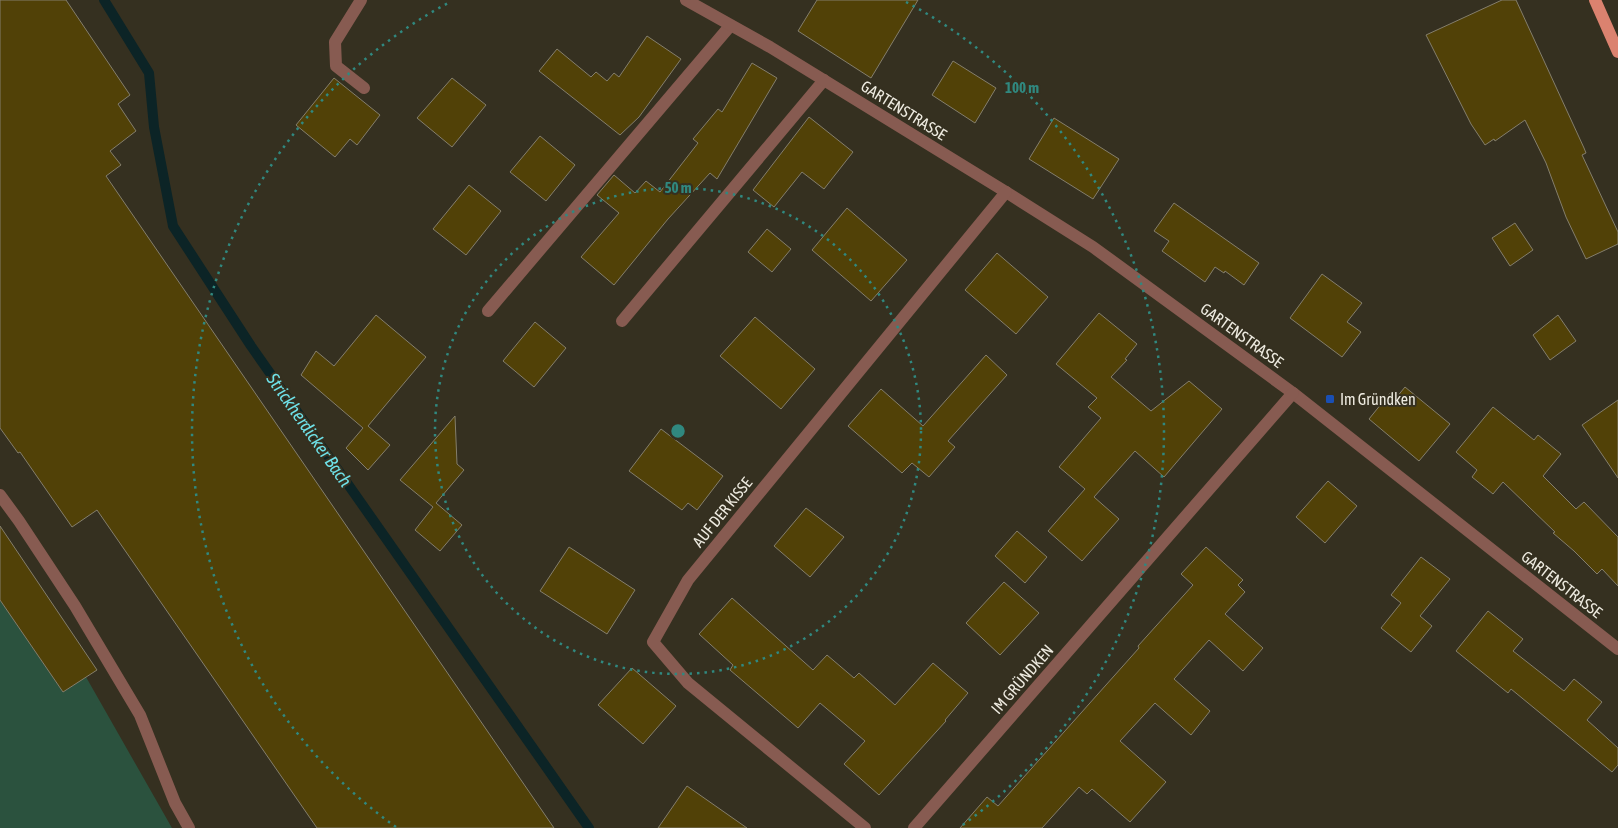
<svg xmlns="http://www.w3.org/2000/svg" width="1618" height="828" font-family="'Asap Condensed',sans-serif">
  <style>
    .green { fill: #2b523e }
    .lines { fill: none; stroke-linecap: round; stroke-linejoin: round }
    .stream { stroke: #0c2426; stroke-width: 10 }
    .building { fill: #514107; stroke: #847e6c }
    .service { stroke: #875b51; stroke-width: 12 }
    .minor { stroke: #875b51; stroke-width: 12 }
    .primary { stroke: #db826f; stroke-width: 12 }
    .ring { fill: none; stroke: #30887f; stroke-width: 2.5; stroke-dasharray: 2.5 5 }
    .transit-dot { fill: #1a4fb4; stroke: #353020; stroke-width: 2 }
    .labels { text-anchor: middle; stroke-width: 4; stroke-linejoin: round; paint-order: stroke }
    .street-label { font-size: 16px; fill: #eeebe0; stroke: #353020 }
    .poi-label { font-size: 16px; fill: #eeebe0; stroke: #353020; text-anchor: start }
    .water-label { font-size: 18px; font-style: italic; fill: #6fe2e9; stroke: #353020 }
    .centre { fill: #30887f; stroke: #353020; stroke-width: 2.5 }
    .ring-label { font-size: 15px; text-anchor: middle; font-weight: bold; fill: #30887f; stroke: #353020; stroke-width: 4; stroke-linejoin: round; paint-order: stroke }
  </style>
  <rect width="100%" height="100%" fill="#353020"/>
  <polygon class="green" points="0,600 63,692 86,677 172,828 0,828"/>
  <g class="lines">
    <polyline class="stream" points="104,0 149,73 154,127 173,226 251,346 589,828"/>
  </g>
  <g class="building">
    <polygon points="0,0 66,0 130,95 118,104 136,131 110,151 121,165 106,176 554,828 317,828 97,510 72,527 20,452 18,453 0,428"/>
    <polygon points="817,0 918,0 871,78 798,31"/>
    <polygon points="1502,0 1516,0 1584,148 1586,153 1582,155 1618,232 1618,244 1586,259 1566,217 1546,163 1525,120 1495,141 1494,139 1485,145 1471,124 1426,35"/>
    <polygon points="647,36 681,59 639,117 620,135 539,71 557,49 591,77 596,72 607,81 614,73 619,77"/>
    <polygon points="953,61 996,88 975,123 932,95"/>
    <polygon points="752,63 777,78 717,179 710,173 668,219 614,285 581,257 619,213 597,195 614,175 635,193 646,181 660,192 698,143 693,139 718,109 722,112"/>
    <polygon points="334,78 380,115 357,145 350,139 335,157 296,125"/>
    <polygon points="452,78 486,105 452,147 417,118"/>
    <polygon points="809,117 853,152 824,189 802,172 774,207 753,190"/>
    <polygon points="1054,118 1119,159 1093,199 1029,159"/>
    <polygon points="540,136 575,165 546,201 510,172"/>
    <polygon points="469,185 501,211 466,255 433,229"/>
    <polygon points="1174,203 1259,263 1244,285 1225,271 1224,273 1215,267 1205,282 1162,251 1169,241 1154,231"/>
    <polygon points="847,208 907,260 871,301 812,250"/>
    <polygon points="1515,223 1533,250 1510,266 1492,238"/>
    <polygon points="767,229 791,249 772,272 748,252"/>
    <polygon points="997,253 1048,297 1016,334 965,290"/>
    <polygon points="1322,274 1362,303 1347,322 1361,332 1342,357 1290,318"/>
    <polygon points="1099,313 1137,344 1125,359 1127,360 1111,377 1151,411 1189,381 1222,409 1164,477 1135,451 1094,497 1119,519 1082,561 1048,531 1085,489 1059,467 1101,418 1088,407 1097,398 1056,364"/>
    <polygon points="376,315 426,357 368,426 390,445 368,470 346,448 363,428 301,375 316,351 334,366"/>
    <polygon points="1558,315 1576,341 1550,360 1533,335"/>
    <polygon points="755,317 815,369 781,409 720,356"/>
    <polygon points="535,322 566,348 534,387 503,361"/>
    <polygon points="986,355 1007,375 948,441 955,447 929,477 912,463 902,473 848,426 881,389 923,426"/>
    <polygon points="1405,387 1450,424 1419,461 1369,419 1390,393 1396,398"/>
    <polygon points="1618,400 1618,478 1582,425"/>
    <polygon points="1493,407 1534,440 1538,435 1561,454 1543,476 1576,509 1584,502 1618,537 1618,586 1602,569 1597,574 1574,551 1553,533 1555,532 1503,482 1493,494 1472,477 1477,470 1456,452"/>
    <polygon points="455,416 457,464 464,470 436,503 462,525 440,551 415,530 433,507 400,480"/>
    <polygon points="661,429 723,476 697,510 688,503 682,510 629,471"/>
    <polygon points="1328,481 1357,506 1325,543 1296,517"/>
    <polygon points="806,508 844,537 810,577 774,546"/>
    <polygon points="0,526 97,670 63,692 0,600"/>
    <polygon points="1017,531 1047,557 1025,583 995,556"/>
    <polygon points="569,547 635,590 607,634 540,591"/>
    <polygon points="1206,547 1243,580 1238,585 1245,592 1225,614 1263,648 1243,671 1209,640 1174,679 1210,711 1191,735 1155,703 1120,741 1166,782 1130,822 1092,789 1087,794 1079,787 1042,828 960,828 987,797 998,806 1139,648 1138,646 1193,585 1181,574"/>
    <polygon points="1421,557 1450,579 1420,616 1432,626 1411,652 1381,628 1401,603 1391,595"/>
    <polygon points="1004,582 1039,613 1000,655 966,623"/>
    <polygon points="732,598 813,670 827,655 854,678 859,673 895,705 933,663 968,693 945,720 946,721 879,795 844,764 865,741 820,703 798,728 730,670 733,665 699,634"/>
    <polygon points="1488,611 1523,639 1513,651 1564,691 1574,679 1602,702 1587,720 1618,748 1618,765 1612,772 1511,689 1508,693 1456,651"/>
    <polygon points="632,668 676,706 643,744 598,705"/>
    <polygon points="687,786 747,828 658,828"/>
  </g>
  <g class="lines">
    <g class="service">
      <polyline points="361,0 335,42 336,66 364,88"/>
      <polyline points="488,311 730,26"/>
      <polyline points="622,321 824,80"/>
      <polyline points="0,495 19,521 75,606 140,715 175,803 189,828"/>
    </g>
    <g class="minor">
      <polyline points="686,0 770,47 1006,192 1093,247 1293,393 1618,649"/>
      <polyline points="865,828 688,683 653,642 688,580 1006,192"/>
      <polyline points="914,828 1293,393"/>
    </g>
    <polyline class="primary" points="1595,0 1618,52"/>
  </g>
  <g class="ring">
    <circle cx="678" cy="431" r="243"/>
    <path d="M396 827A486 486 0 0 1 450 2M906 2A486 486 0 0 1 960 827"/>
  </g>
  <rect class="transit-dot" x="1325" y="394" width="10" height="10" rx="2.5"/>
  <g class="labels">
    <g class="street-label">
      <text transform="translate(904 110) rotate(32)" y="6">GARTENSTRASSE</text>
      <text transform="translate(1242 335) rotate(36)" y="6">GARTENSTRASSE</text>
      <text transform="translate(722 512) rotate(-51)" y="6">AUF DER KISSE</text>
      <text transform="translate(1562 584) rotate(38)" y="6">GARTENSTRASSE</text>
      <text transform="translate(1022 679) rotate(-49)" y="6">IM GRÜNDKEN</text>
    </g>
    <g class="poi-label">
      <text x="1340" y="405">Im Gründken</text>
    </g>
    <g class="water-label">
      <text transform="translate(309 430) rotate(55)" y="6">Strickherdicker Bach</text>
    </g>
  </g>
  <circle cx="678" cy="431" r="8" class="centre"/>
  <g class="ring-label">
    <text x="1022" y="93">100 m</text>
    <text x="678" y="193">50 m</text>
  </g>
</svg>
